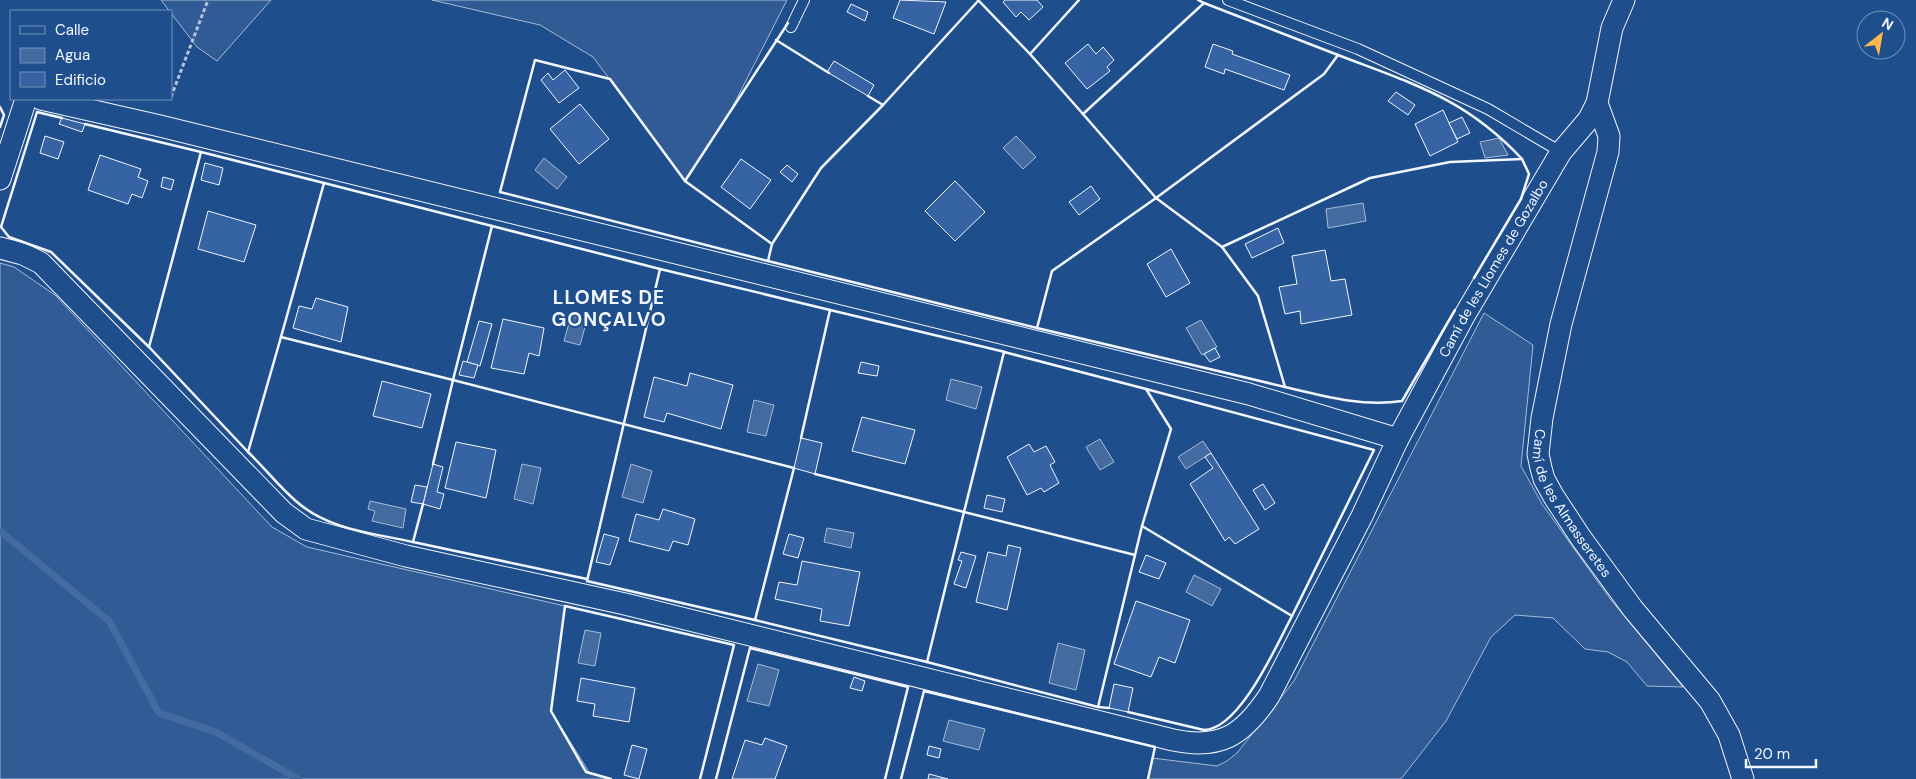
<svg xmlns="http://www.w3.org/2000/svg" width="1916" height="779" font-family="'DM Sans',sans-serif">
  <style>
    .built { fill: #305b95; stroke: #a8bbd7 }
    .water { fill: #446ba0; stroke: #a8bbd7 }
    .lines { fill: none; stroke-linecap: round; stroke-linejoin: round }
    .stream { stroke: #446ba0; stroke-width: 7 }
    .building { fill: #3563a3; stroke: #f2f6ff }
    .lane-casing { stroke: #f2f6ff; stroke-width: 12 }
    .street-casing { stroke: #f2f6ff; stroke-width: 23 }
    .path { stroke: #b3c4dc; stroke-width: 3; stroke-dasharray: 4 2.5; stroke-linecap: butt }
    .lane { stroke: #1f4e8c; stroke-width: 10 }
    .street { stroke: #1f4e8c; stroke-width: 21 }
    .wall { stroke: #f2f6ff; stroke-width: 2.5 }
    .labels { text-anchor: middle; stroke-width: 4; stroke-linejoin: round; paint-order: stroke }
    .street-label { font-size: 14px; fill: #f2f6ff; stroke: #1f4e8c }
    .district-label { font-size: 19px; font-weight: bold; letter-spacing: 1px; fill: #f2f6ff; stroke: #1f4e8c }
  </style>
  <rect width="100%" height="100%" fill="#1f4e8c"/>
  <g class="built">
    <polygon points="161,0 271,0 217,61 197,47"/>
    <polygon points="432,0 787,0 732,108 685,181 593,57 540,25"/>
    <polygon points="0,263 14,267 55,295 272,527 307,547 565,606 551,711 589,772 611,779 0,779"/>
    <polygon points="1484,313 1533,345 1521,466 1542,504 1611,600 1683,687 1647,686 1627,662 1608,652 1585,649 1553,618 1515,615 1491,637 1446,721 1401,779 1148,779 1152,758 1217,766 1227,761 1237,753 1294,681"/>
  </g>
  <g class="water">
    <polygon points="1016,136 1036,157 1023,169 1003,148"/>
    <polygon points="1499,138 1508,155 1485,158 1480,142"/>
    <polygon points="544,158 567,177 557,189 535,170"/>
    <polygon points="1363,203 1366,221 1328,228 1326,209"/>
    <polygon points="571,316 587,320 580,345 564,341"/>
    <polygon points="1201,320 1217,347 1202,355 1186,328"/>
    <polygon points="951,379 982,387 976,409 946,400"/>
    <polygon points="754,400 774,405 766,436 747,432"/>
    <polygon points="1100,439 1114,462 1100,470 1086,447"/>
    <polygon points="1203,441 1211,453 1186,469 1178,457"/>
    <polygon points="522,464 541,468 533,504 514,499"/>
    <polygon points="631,464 652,471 643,503 622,497"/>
    <polygon points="370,501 406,509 403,528 372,521 375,511 368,509"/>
    <polygon points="827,528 854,533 851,548 824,542"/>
    <polygon points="1194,575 1221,589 1212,606 1186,592"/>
    <polygon points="585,630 601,633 595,666 578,663"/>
    <polygon points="1058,643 1085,650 1076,690 1049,683"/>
    <polygon points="758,664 779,670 769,706 747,701"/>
    <polygon points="949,720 985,729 979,750 943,741"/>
  </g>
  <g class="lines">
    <polyline class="stream" points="0,531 109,621 159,713 216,732 298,779"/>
  </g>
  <g class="building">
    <polygon points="900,0 946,2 934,34 893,18"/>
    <polygon points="1005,0 1037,0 1043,7 1029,20 1021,12 1016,17 1003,2"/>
    <polygon points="851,4 868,12 865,21 847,12"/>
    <polygon points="1088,44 1096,54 1103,47 1114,60 1107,67 1110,71 1087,89 1065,63"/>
    <polygon points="1213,44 1233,51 1232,54 1290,75 1284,90 1225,69 1224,74 1205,67"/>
    <polygon points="834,61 874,85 868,96 827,72"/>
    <polygon points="565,70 579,88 559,103 541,80 548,73 553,80"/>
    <polygon points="1396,92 1415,105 1408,115 1388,101"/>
    <polygon points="580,104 609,139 579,164 550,129"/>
    <polygon points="1443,110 1458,142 1430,156 1415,124"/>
    <polygon points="1462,117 1470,133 1457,139 1449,123"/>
    <polygon points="62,118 85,124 82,132 59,124"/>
    <polygon points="45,136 64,142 58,159 40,153"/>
    <polygon points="100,155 141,169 138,177 148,181 142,198 132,194 128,204 88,190"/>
    <polygon points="741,159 771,180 750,209 721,187"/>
    <polygon points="205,163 223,168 219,185 201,180"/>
    <polygon points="787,165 798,174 792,182 780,172"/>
    <polygon points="163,177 174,180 171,190 161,187"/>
    <polygon points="955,181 985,212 955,241 925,211"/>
    <polygon points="1091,186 1100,199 1079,215 1069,202"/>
    <polygon points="208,211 256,225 244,262 198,249"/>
    <polygon points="1278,228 1284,243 1252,258 1245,244"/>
    <polygon points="1171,249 1190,283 1166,297 1147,264"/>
    <polygon points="1325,250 1331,281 1345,279 1352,315 1301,324 1300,311 1285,314 1279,287 1297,284 1292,256"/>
    <polygon points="316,298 348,307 341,342 293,328 299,306 312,309"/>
    <polygon points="503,319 544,328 539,356 529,353 524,374 491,368"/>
    <polygon points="479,321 492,324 480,366 467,362"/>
    <polygon points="1215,348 1220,357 1210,362 1204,354"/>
    <polygon points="463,361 478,365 474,378 459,375"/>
    <polygon points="861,362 879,366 877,376 858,373"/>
    <polygon points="690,373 733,385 721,429 667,413 664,422 644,417 654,377 687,386"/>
    <polygon points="382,381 431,394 422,428 373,416"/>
    <polygon points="862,417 915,430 905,464 852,451"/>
    <polygon points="801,438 822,443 815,474 794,468"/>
    <polygon points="456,442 496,450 486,498 445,488"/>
    <polygon points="1029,444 1034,452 1046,446 1055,462 1050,465 1059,483 1044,492 1041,488 1027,495 1007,457"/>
    <polygon points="1211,453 1259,529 1235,544 1229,537 1225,541 1190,484 1213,468 1205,457"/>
    <polygon points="433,464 443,467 437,492 444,494 440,509 423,504"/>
    <polygon points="1263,484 1275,503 1265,510 1253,490"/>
    <polygon points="415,485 427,487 423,504 411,502"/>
    <polygon points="987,495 1005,499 1002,512 984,508"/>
    <polygon points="663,509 695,519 688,545 673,541 669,551 629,541 636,514 659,520"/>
    <polygon points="604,534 619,538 610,565 596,562"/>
    <polygon points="789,534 804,538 798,558 783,554"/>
    <polygon points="1008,545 1021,548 1007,610 976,602 988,552 1006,556"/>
    <polygon points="961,552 976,556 966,588 954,584 962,561 958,560"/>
    <polygon points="1146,555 1166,563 1159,579 1139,572"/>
    <polygon points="802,561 860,572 849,626 820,621 822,609 775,599 779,582 797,585"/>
    <polygon points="1136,601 1190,620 1175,663 1159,657 1151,677 1114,664"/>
    <polygon points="854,677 865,681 862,691 850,688"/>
    <polygon points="581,678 635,688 629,722 593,716 595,704 577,701"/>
    <polygon points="1114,684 1133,688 1128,712 1109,708"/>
    <polygon points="765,738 787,746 775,779 732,779 745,740 762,745"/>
    <polygon points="632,745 647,749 639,779 624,775"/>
    <polygon points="929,746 941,749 939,758 927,755"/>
    <polygon points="929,774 948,779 928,779"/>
  </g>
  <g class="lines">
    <defs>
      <g id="lane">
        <polyline points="1228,0 1358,49 1488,109 1561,152"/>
        <polyline points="791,27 804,0"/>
      </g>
      <g id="street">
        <polyline points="41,99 160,126 1249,394 1398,439"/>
        <path id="s1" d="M1597,103l12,33 -1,16 -47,172 -19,94 -4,36 3,14 3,11 10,18 27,41 52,71 77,92 19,34 14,44"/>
        <polyline points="0,179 26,99"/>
        <path id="s2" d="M0,248l23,6 18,9 243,250 22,16 100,27 219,48 548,136c48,10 70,-5 96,-44l93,-180 36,-77 65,-121 98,-166 28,-33 8,-16 15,-75 12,-28"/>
      </g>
    </defs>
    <use href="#lane" class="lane-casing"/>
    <use href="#street" class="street-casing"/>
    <polyline class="path" points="171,97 208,0"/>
    <use href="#lane" class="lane"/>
    <use href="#street" class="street"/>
    <g class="wall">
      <polyline points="978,0 1030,54 1079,0"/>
      <polyline points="788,23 685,181 772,244 768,261 1037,328"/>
      <polyline points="776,40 829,73"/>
      <polyline points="1030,54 1083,114 1204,3 1198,0"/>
      <polyline points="868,96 883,105 978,1"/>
      <polyline points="0,107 4,115 0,127"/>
      <polyline points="1083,114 1156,198 1324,74 1338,55 1204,3"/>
      <polyline points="62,118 37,112 1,227 9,237 51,252 149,347"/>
      <polyline points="85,124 201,152"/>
      <polyline points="685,181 610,79 535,60 500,192 768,261"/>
      <polyline points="772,244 821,168 883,105"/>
      <path d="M1222,247l36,49 27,91c38,9 77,20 117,14l53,-91"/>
      <polyline points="1474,278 1521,199 1529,174 1522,159"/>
      <polyline points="281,337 324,183 492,226"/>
      <path d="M1285,387l-248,-59 15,-57 104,-73 66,49 148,-69 80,-16 72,-3c-57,-61 -109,-75 -184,-104"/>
      <polygon points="1146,389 1374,450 1292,616 1142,526 1171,429"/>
      <polyline points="801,438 830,310 1005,352"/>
      <polyline points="249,453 149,347 201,152 324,183"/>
      <polyline points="433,464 453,380 794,468 755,620 587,581 660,269 830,310"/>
      <polyline points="423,504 413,542 587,579"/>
      <polyline points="1142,526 1135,555 964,512 1004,352 1146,389"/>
      <path d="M413,542c-40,-9 -84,-12 -116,-40 -18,-15 -32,-34 -49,-50l33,-115 172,43 39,-154 168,43"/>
      <polyline points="755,620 927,662 964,512 815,474"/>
      <polyline points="927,662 1098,707 1135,555"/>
      <polyline points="1098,707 1109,708"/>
      <path d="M1128,712l76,18c36,-1 72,-84 88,-114"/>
      <polyline points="611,779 586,772 551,711 565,606 734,645 700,779"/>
      <polyline points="716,779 750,648 908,687 885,779"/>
      <polyline points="901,779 924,691 1155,747 1148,779"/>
    </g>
  </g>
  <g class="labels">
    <g class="street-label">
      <text dy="5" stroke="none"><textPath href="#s2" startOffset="1910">Camí de les Llomes de Gozalbo</textPath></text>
      <text dy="5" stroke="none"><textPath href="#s1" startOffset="420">Camí de les Almasseretes</textPath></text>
    </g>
    <g class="district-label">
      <text x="609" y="304">LLOMES DE<tspan x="609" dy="22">GONÇALVO</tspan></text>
    </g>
  </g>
  <rect x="10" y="10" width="162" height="90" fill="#1f4e8c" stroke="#7391ba"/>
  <rect x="20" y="26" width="25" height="8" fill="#1f4e8c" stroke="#7391ba"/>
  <text x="55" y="35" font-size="15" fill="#f2f6ff">Calle</text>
  <rect x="20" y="48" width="25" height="15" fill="#446ba0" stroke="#7391ba"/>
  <text x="55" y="60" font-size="15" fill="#f2f6ff">Agua</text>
  <rect x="20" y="72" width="25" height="15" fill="#3563a3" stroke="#7391ba"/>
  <text x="55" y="85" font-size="15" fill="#f2f6ff">Edificio</text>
  <g transform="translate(1881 35) rotate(31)"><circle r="24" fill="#1f4e8c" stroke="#7391ba"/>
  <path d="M0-4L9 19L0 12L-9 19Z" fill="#ffb74d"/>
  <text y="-8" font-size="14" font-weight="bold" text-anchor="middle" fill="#f2f6ff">N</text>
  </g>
  <path d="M1746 759v8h70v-8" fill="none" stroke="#f2f6ff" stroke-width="2.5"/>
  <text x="1754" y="759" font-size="15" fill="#f2f6ff" stroke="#1f4e8c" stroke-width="4" paint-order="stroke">20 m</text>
</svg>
